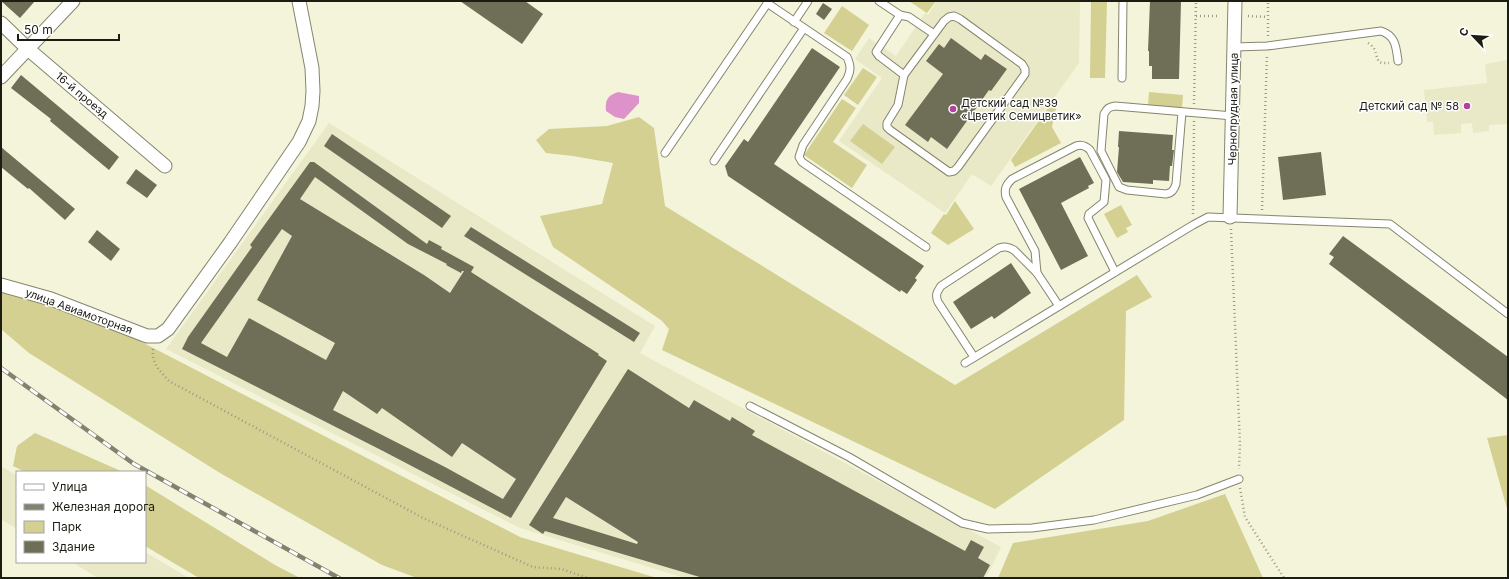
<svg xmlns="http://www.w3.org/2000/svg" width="1509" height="579" font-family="Inter,sans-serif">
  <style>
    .built { fill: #e9e8c7 }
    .green { fill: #d3d092 }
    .water { fill: #de92ca }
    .building { fill: #6f6f58; fill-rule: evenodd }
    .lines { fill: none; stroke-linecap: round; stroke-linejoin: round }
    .service-casing { stroke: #86856e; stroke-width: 9 }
    .minor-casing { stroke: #86856e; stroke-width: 15 }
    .path { stroke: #9a9a87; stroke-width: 2.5; stroke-dasharray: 1 3; stroke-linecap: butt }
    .service { stroke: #fff; stroke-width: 7 }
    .minor { stroke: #fff; stroke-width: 13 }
    .rail-casing { stroke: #828271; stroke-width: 4.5 }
    .rail { stroke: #fff; stroke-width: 3; stroke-dasharray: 9; stroke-linecap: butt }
    .poi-dot { fill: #b4429c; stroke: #fff; stroke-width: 1.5 }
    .labels { text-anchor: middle; stroke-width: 3; stroke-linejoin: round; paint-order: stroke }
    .street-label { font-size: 11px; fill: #1c1c13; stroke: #fff }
    .poi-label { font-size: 11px; fill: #1c1c13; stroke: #fff; text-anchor: start }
  </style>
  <rect width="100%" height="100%" fill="#f4f4da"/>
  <g class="built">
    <polygon points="937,1 1080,1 1079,63 991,186 972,174 945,213 839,141 882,78 855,59 869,38 896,56 925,13 928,15"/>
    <polygon points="1507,60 1508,126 1508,124 1489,125 1489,131 1473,133 1472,123 1461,124 1461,133 1434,135 1433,122 1427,122 1424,90 1487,83 1485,64"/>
    <polygon points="329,123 655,326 640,353 1001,547 986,578 685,578 520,528 166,349"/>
    <polygon points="1,466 17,476 17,529 1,519"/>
    <polygon points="145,552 189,578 98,578 72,562 145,562"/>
  </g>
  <g class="green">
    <polygon points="909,1 936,1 927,13"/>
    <polygon points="1091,1 1107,1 1105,78 1090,78"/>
    <polygon points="842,6 869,25 852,51 824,33"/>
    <polygon points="863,68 877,77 858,105 844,95"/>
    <polygon points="1149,92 1183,95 1182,108 1148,105"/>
    <polygon points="842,99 856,108 833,142 867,165 852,188 804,155"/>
    <polygon points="1050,105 1056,108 1052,127 1061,143 1015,167 1011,160"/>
    <polygon points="639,117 654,128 665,206 955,385 1137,275 1152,297 1126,311 1124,420 995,509 662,350 669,329 661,320 553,247 540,216 602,204 613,163 573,156 546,153 536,140 549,129 607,126"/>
    <polygon points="863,124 895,147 882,164 850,141"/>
    <polygon points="955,201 974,229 948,245 931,233 944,214 946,215"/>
    <polygon points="1121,205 1132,225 1126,228 1128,232 1117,238 1104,214"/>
    <polygon points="1,286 39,289 520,537 657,578 417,578 382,565 220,473 29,353 1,329"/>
    <polygon points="35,433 123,472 25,472 13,466 17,446"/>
    <polygon points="1508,435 1508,512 1487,438"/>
    <polygon points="145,485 275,565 300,578 199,578 145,546"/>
    <polygon points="1225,494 1263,578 998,578 1013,543 1148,521"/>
  </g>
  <path class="water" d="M618,92l21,4v7l-15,16 -9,-2 -9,-6c-1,-11 1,-15 12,-19z"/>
  <g class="building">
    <polygon points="1,1 35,1 20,18"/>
    <polygon points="460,1 525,1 543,14 522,44"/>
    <polygon points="1150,1 1181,1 1179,79 1152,79 1152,66 1149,66 1149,51 1148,51"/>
    <polygon points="823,3 832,9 824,20 816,14"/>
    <polygon points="951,38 981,60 985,54 1007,69 991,91 989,90 947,149 931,137 928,142 905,125 943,74 926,61 939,44 944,48"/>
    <polygon points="812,48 840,67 774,164 924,266 915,278 917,280 907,294 901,290 900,292 728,176 725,166 744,139 748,142"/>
    <polygon points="21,75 119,157 109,170 50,121 51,119 11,88"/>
    <polygon points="1119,131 1173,135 1172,150 1174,150 1172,166 1170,166 1169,181 1153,180 1153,184 1123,182 1117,172 1119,147 1118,147"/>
    <polygon points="332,134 451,216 442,228 324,146"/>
    <polygon points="1,147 75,209 65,220 29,188 28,189 1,167"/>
    <polygon points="1321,152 1326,195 1283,200 1278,157"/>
    <polygon points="1080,157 1094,183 1088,186 1089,188 1061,203 1088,256 1061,270 1019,189"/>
    <path d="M310,162h4l113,82 2,-4 13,7 -1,2 33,18 -3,5 128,82 -1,1 9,6 -96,157 -128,-67 -201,-102 6,-12 64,-90 -2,-2zM315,177l93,67 39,20 -1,1 15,8 1,-2h2l-14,22 -26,-18 -124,-76zM282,229l10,7 -35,64 78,43 -9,17 -77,-42 -22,39 -26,-14zM343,391l34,23 5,-6 70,49 10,-14 54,36 -13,20 -58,-32 -112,-57z"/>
    <polygon points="136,169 157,185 147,198 126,183"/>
    <polygon points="471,227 640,333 634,342 464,236"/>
    <polygon points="97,230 120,249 111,261 88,242"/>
    <polygon points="1343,236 1508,357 1508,400 1329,264 1334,257 1329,254"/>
    <polygon points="1011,263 1031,293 994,319 992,316 971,329 953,302"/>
    <path d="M628,369l61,39 5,-8 36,21 2,-4 23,14 -3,4 213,116 6,-11 13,7 -6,11 12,7 -7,13h-280l-158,-47 -2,3 -14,-9zM566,497l72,45 -1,2 -84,-26z"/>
  </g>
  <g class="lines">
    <defs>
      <g id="service">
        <polyline points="879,1 900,15 909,17 934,34"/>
        <path d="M767,3l80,54c4,9 4,13 0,22l-44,66 -4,12 3,5 124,85"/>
        <polyline points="900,15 876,52 879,56 904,75"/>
        <polygon points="954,16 960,19 1022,64 1025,69 1025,74 958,167 954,171 949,172 890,130 887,127 887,123 898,105 904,75 944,21 949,17"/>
        <polyline points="794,22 808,1"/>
        <path d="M1234,47l33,-1 114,-15c15,5 15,16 17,30"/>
        <polyline points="1122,78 1123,1"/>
        <path d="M1182,112l-6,72c-2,6 -4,9 -10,10l-39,-4 -8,-3 -18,-36 3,-37c3,-5 4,-7 11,-8l118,10"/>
        <polyline points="665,153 769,1"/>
        <polyline points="714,161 804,28"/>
        <path d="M1037,273l-2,-22 -29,-54c-2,-8 0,-12 6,-18l64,-33c6,-2 10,0 14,4l16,30 -2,22 -15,12 -1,4 27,54"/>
        <path d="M974,357l-36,-55c-3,-7 -1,-10 3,-16l58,-38c6,-2 9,-1 15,2l23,23 22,33"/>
        <polyline points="965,363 1193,225 1208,217 1390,224 1508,314"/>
        <polyline points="750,406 849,457 962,523 988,529 1032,528 1094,520 1197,495 1239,479"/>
      </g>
      <g id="minor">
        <polyline points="1,23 28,49 165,166"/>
        <polyline points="1,77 73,1"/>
        <polyline points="1230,217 1235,1"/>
        <polyline points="1,285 51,299 147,336 158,336 168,329 230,243 299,142 309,121 312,106 313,91 312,68 299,1"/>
      </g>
    </defs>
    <use href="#service" class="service-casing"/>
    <use href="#minor" class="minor-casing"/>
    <g class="path">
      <polyline points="1196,16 1219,16"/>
      <polyline points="1248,16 1268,17"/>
      <polyline points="1268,36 1268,1"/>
      <path d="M1368,43c9,5 7,12 11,19l3,1h7"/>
      <polyline points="1194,104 1196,1"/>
      <polyline points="1262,210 1267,55"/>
      <polyline points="1193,214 1194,121"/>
      <polyline points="1231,229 1240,444 1239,469"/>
      <path d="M153,349c-2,14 7,22 16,32l254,137 110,49 28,2 27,9"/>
      <polyline points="1240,488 1245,517 1284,578"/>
    </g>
    <use href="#service" class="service"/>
    <use href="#minor" class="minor"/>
    <defs>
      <polyline id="rail" points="1,368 134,464 339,578"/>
    </defs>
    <use href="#rail" class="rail-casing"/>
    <use href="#rail" class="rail"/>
  </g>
  <g class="poi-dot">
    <circle cx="1467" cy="106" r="4"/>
    <circle cx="953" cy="109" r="4"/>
  </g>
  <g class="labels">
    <g class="street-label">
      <text transform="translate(82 95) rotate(40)" y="4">16-й проезд</text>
      <text transform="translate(1233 109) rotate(-89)" y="4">Чернопрудная улица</text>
      <text transform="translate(79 311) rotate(20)" y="4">улица Авиамоторная</text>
    </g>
    <g class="poi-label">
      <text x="961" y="107">Детский сад №39<tspan x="961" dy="13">«Цветик Семицветик»</tspan></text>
      <text x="1459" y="110" text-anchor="end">Детский сад № 58</text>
    </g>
  </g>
  <rect width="1509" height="579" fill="none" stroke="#1c1c13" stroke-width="4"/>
  <rect x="16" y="471" width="130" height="92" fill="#ffffff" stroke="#a4a4a1"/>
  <rect x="24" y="484" width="20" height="6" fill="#ffffff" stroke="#a4a4a1"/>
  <text x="52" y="491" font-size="12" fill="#1c1c13">Улица</text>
  <rect x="24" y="504" width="20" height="6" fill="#828271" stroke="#a4a4a1"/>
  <text x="52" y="511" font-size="12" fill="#1c1c13">Железная дорога</text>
  <rect x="24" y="521" width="20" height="12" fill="#d3d092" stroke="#a4a4a1"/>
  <text x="52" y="531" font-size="12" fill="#1c1c13">Парк</text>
  <rect x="24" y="541" width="20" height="12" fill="#6f6f58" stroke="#a4a4a1"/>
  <text x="52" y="551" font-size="12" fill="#1c1c13">Здание</text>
  <g transform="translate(1473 36) rotate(295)" stroke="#ffffff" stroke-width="3" paint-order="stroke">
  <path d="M0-3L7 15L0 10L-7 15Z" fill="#1c1c13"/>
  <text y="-6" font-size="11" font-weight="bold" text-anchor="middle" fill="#1c1c13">С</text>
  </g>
  <path d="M18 34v6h101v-6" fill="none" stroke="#1c1c13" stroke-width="2"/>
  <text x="24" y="34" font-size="12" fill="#1c1c13" stroke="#ffffff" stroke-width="3" paint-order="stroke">50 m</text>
</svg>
